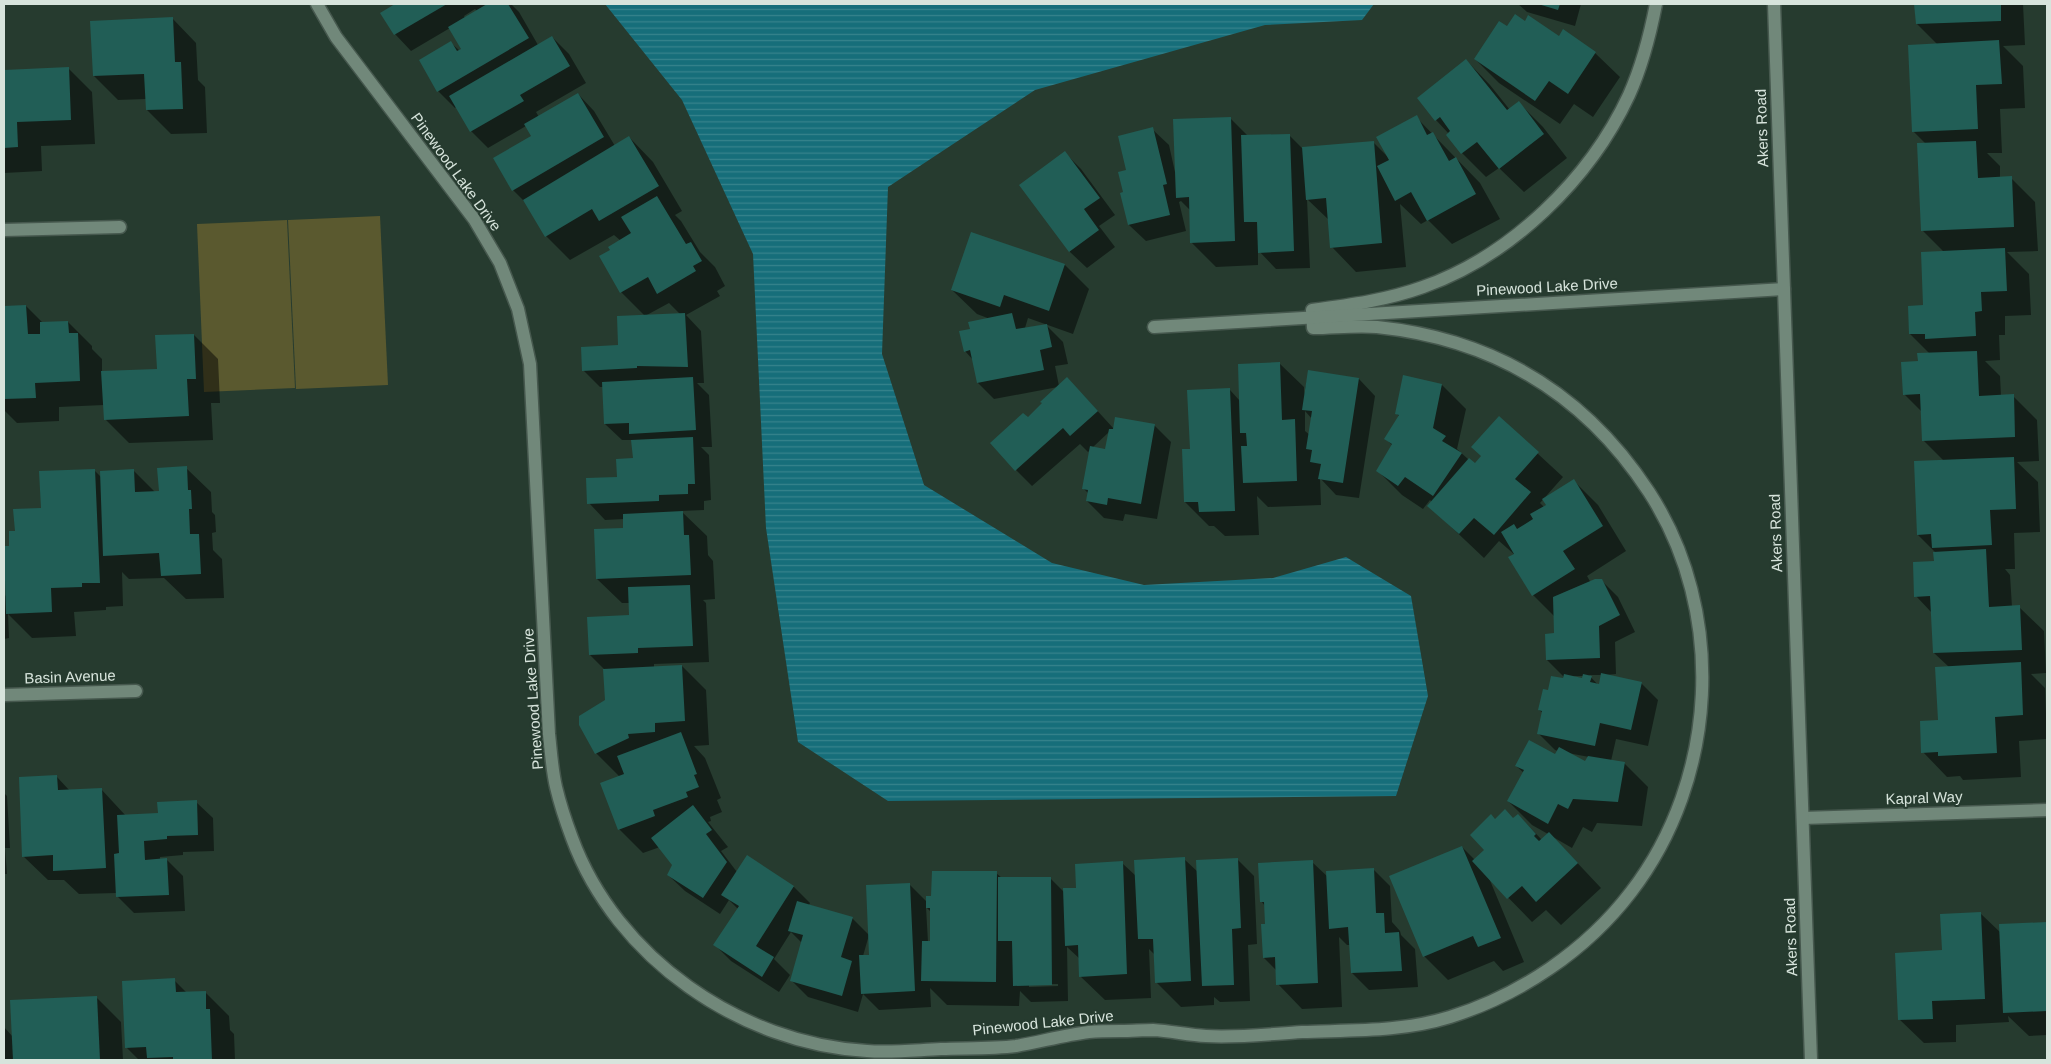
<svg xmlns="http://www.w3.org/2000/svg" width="2051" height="1064" font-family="Arial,sans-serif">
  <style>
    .pitch { fill: #5a592f }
    .water { fill: url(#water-rules) }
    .shadow { fill: #0007; fill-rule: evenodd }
    .building { fill: #215e56 }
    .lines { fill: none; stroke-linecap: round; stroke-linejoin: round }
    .street-casing { stroke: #46584e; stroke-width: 15 }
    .secondary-casing { stroke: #46584e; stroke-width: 15 }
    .street { stroke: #71887a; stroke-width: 12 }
    .secondary { stroke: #71887a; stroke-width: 12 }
    .labels { text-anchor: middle; stroke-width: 4; stroke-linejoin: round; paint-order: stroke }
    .street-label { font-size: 15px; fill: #d7e4dc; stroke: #263b2f }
  </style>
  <defs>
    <pattern id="water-rules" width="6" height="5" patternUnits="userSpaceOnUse" patternTransform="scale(1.25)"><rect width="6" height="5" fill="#166e7a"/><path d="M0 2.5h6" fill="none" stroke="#37838c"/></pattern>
  </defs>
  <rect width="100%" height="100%" fill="#263b2f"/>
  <g class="pitch">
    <polygon points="380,216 388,385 296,389 288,220"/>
    <polygon points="287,220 295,388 204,392 197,224"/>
  </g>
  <polygon class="water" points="605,4 1374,4 1362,20 1265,25 1035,90 888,187 882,354 924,485 1052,563 1144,585 1273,578 1346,557 1411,596 1428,696 1396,796 888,801 798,742 766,528 753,254 682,100"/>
  <g class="shadow">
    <path d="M398,4h113l8,8 19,33 14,-8 17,17 17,29 -50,29 3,5 39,-23 16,17 21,35 14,-9 24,25 29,49 -7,4 6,6 19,31 15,15 10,19 -8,5 3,5 -34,19 15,16 3,52h-7l12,12 3,52h-11l8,8 2,45 -7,1v9l-23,1 26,25 1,19 5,6 2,38 -12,1 3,3 3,59 -55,2v4l28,-2 24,24 3,55 -15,1 11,12 16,40 -4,2 5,12 -12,5 1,4 -3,1 20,25 -7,4 16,21 57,15 16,16 -1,2 43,13 17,17 -6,21h7l39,-72 18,18 69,-29 6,5h48l14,14 14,-3 44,-26 14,13 48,-17 14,13 40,-12 16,16 3,68 -9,1 2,56 -30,1 -6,-5v8l-33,2 -24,-24 -2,-28 -6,-6 2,49 -46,2 -25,-24v-17l-13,-12 1,54 -37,1 -11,-11 -1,15 -72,-1 -17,-17 1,19 -52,3 -16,-16 -5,18 -50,-15 -17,-17 11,-37 -11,-11 -17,27 16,16 -11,17 -48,-31 -16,-16 23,-36 -9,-9 -9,14 -35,-23 -17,-16 6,-10 -14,-18 -17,6 -24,-24 1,-52 -24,-24 10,-52 -2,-32 -14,-14 40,-38v-14h-8l-25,-24 27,-50v-10l-19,1 -16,-17 29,-25 16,-18 -1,-20h-11l-17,-16 -1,-37h-4l-17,-17 36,-24 61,-32 -11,-11 -24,13 -24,-24 -9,-41 9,-10 -7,-6 -44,25 -24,-24 -20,-33 -13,-13 20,-54 -7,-10 -38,22 -17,-17 -14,-25 -2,2 -17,-17 13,-48 9,8 3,-2 -13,-21 -39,23 -16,-17 -13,-21zM475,9l2,2 -12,7 -1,-2zM926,907l5,5v30h-3zM1029,984h29v2l-29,1z"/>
    <polygon points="1518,4 1581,4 1575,26 1527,12"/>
    <polygon points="1916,4 2023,4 2025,45 2003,46 2023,66 2025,108 2000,109 2002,153 1987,153 2000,166 2000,178 2011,178 2035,202 2038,251 2007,252 2029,274 2031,315 2005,316 2005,335 1999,335 2000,360 1985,361 2000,376 2001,396 2013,396 2037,420 2039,461 2017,462 2038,482 2040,532 2014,533 2015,569 2005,569 2010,575 2012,607 2019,607 2044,631 2046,673 2031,674 2045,688 2047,739 2019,741 2021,777 1963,780 1960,776 1947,777 1923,752 1939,721 1949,667 1934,653 1932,613 1916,596 1935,562 1935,552 1918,535 1944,461 1924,441 1922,412 1904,394 1920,362 1930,354 1910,334 1924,306 1944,252 1922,230 1926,144 1913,131 1937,44 1917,24"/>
    <polygon points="172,18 196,43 198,80 205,87 207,133 171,134 147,110 146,99 118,100 94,76"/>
    <polygon points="1525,22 1595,53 1620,77 1593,117 1574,104 1560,124 1499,83 1475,59 1508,28"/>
    <polygon points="1466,60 1490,85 1510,110 1518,102 1543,127 1567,158 1524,192 1499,168 1486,177 1462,153 1449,134 1436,120 1419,98"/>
    <polygon points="68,68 92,92 95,144 41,146 42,171 4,173 4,71"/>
    <polygon points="1416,117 1480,183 1500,219 1452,244 1428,220 1421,224 1400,204 1406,267 1356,272 1332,247 1330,221 1307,199 1310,268 1276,269 1258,250 1258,265 1216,267 1191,242 1190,210 1181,201 1179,202 1186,231 1146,241 1129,225 1125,193 1128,171 1152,129 1169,145 1175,172 1230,118 1248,136 1289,135 1302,148 1373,142 1388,157"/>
    <polygon points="1065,153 1081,169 1115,215 1099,226 1115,247 1087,268 1070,252 1021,185"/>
    <path d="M1065,265l24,24 -16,45 -45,-16 -3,10 21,-3 17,17 5,22 -13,2 4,20 24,9 31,34 2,-11 39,8 16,16 -14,77 -32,-5 -2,7 -19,-3 -17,-17 2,-7 -5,-5 7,-40 -3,3 -8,-8 -48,42 -16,-16 12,-51 30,-32 -64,12 -16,-16 -5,-23 -8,-9 6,-21 19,-11 -13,-5 -25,-24zM1109,432l-3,18 -14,-2z"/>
    <polygon points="26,306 43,323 68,322 92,346 92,349 102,359 102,373 158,370 194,335 218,359 220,403 211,403 213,440 129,443 105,419 104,405 59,407 59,421 17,423 4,410 4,307"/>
    <path d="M1279,363l25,24v8l5,-24 50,8 16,17 -16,102 -23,-3 -16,-17 1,27 -53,2 -11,-11 2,39 -34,1 -11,-10h-5l-24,-24 6,-52 39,-60 10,11zM1305,411l7,8 -2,16 -5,-4z"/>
    <path d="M1442,385l24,24 -9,40 12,11 6,5 7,-9 17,-38 64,59 -23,26 4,4 30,-26 24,24 28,46 -39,25 4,7 10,-3 17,17 17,35 -20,10 1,32 -11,1 36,8 17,17 -10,46 -32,-7 -5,22 13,2 24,24 -6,39 -45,-3 -5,9 -9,-5 -11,21 -19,-11 48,51 -40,37 -15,-15 -14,12 -43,-44 35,84 -21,9 -9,-10 -46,19 -24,-24 38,-109 13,13 11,-10 10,-29 18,-1 4,-5 24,25 6,-6 -16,-9 -24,-24 16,-28 -8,-7 39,-10 3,-5 -3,-1 -17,-17 5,-20 -4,-3 10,-18 15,-12 -1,-4 -16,-16 9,-26 -1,-17 -22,-22 -18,-40 -16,-14 -15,17 -55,-52 3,-4 -2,-2 -7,9 -21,-14 -24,-24 14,-26 -6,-6 14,-22 -4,-4zM1589,675h13l-3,11zM1572,676h12l-1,3zM1568,753l21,4 -4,6z"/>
    <polygon points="186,468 211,492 212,512 215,515 216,532 212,533 213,550 222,559 224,598 186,599 164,578 129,579 122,572 123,606 106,607 106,610 74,612 76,636 32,638 8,614 9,638 4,639 4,594 7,597 11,547 16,532 42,509 94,470 102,478 133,470 156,493 160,492"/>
    <polygon points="57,777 70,791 101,789 126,816 160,814 196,802 213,818 214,851 183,852 183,855 160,857 160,860 167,860 183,876 185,911 134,913 117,896 117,893 79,894 64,880 48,880 23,856"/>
    <polygon points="4,793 7,796 10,848 5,848 7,874 4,874"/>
    <polygon points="1312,862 1328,877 1373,869 1390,886 1392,922 1400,931 1401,935 1415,949 1418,987 1369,990 1352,973 1351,945 1347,945 1339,937 1342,1007 1302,1009 1278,984 1277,971 1264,958 1262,925 1266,925 1265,906 1261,901"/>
    <polygon points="1980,913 2001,933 2000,925 2047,924 2047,1035 2029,1036 2008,1016 2009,1022 1956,1025 1956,1042 1924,1043 1899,1019 1943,952"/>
    <polygon points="174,980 187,993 205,992 229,1016 230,1030 234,1034 235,1060 139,1060 127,1048"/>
    <polygon points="97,998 121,1022 123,1060 4,1060 4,1027 13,1037"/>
  </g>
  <g class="building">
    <polygon points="395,4 447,4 394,35 380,13"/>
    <polygon points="487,4 508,4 529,38 437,92 419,60 451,41 457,51 461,49 448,27"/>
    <polygon points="1538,4 1560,4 1558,10"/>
    <polygon points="1914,4 2001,4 2001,21 1916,24"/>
    <polygon points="1515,14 1525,21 1528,15 1559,36 1563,29 1596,52 1568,94 1549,81 1535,101 1474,59 1499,21 1507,26"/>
    <polygon points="173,17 175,62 181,62 183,109 146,110 144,74 93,76 90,21"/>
    <polygon points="552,36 570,66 520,95 524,101 470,132 449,96"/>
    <polygon points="1999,40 2002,84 1976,85 1978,129 1912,132 1908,45"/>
    <polygon points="1466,59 1507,110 1519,101 1544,134 1499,169 1477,142 1461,154 1446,135 1450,131 1440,117 1435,121 1417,98"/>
    <polygon points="69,67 71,120 17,122 18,147 4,148 4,70"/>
    <polygon points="578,93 604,137 512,191 493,158 531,136 524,124"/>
    <polygon points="1417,115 1427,135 1433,132 1449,161 1456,157 1476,194 1427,221 1411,192 1395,201 1377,166 1389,160 1376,137"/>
    <polygon points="1231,117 1235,241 1190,243 1189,197 1176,198 1173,119"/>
    <polygon points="1153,127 1167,184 1163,185 1170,215 1128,225 1120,193 1123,192 1118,172 1126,170 1118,136"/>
    <polygon points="1290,134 1294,251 1258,253 1257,222 1244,222 1241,135"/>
    <polygon points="629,136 659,186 599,221 592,209 545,237 523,200"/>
    <polygon points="1374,141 1382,243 1330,248 1326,198 1306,200 1302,147"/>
    <polygon points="1976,141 1978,178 2012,176 2014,227 1921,231 1917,143"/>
    <polygon points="1065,151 1100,198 1084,209 1099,230 1069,252 1019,185"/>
    <polygon points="657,196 686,244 691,242 702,261 693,266 696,271 657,294 648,277 620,293 599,256 610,250 608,247 631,233 621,217"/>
    <polygon points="971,232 1065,264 1049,311 1004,295 1000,307 951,290"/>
    <polygon points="2005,248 2007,291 1981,292 1982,311 1975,312 1976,336 1925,339 1925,334 1909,334 1908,306 1923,305 1921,252"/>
    <polygon points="26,305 28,334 40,334 40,322 68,321 69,333 78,333 80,381 35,383 36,398 4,399 4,306"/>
    <polygon points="685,313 688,367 637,366 637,368 582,371 581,347 618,345 617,316"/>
    <polygon points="1012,313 1016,329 1047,324 1052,347 1040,350 1044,370 977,383 970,350 964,352 959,331 970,329 968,322"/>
    <polygon points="194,334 196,379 187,379 189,416 104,420 101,371 157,369 155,335"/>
    <polygon points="1977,351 1979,396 2014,394 2015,437 1922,441 1920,394 1903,395 1901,362 1918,361 1917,353"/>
    <polygon points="1280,362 1282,420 1295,419 1297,481 1243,483 1241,446 1247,446 1246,433 1240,433 1238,364"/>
    <polygon points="1308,370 1359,378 1343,483 1318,479 1321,464 1310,462 1312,450 1306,449 1312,411 1302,410"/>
    <polygon points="1403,375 1442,384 1433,428 1446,436 1442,441 1462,453 1433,496 1405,477 1398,486 1376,471 1392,444 1384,439 1399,415 1395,414"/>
    <polygon points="693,377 696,430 629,434 629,423 604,424 602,382"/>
    <polygon points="1067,377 1098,411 1070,436 1063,428 1015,471 990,443 1023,413 1028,417 1042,403 1040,402"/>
    <polygon points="1230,388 1235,511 1199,512 1198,502 1184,502 1182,449 1190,449 1187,390"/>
    <polygon points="1499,416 1539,452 1515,479 1531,492 1494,535 1474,518 1459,534 1427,506 1469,458 1475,463 1481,456 1471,447"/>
    <polygon points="1115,417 1155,424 1141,504 1108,498 1107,505 1086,501 1088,490 1082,489 1090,446 1105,449 1109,429 1113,429"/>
    <polygon points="693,437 695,484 688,484 688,494 659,495 659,501 587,504 586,478 617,477 616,459 633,458 631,440"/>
    <polygon points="2014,457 2016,509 1990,510 1992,545 1932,548 1931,534 1917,535 1914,461"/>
    <polygon points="187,466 188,490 191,490 192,509 189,509 190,534 199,534 201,574 161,576 159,553 103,556 100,471 134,469 135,492 159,491 157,468"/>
    <polygon points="95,469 100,583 82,583 82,587 51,588 52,612 6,614 4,546 9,546 9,531 15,531 13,509 41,508 39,471"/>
    <polygon points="1574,479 1603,526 1563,551 1575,569 1532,596 1508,557 1514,554 1501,532 1514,524 1517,529 1533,519 1530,514 1546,505 1542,499"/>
    <polygon points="683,511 684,535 689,535 691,575 596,579 594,529 623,528 623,514"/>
    <polygon points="1986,549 1989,607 2020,605 2022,650 1933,653 1930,596 1914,597 1913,562 1934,561 1933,552"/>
    <polygon points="1595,579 1602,579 1620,615 1599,626 1600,658 1546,660 1545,634 1554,633 1553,597"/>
    <polygon points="690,585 693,646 638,648 638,653 589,655 587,617 629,615 628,587"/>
    <polygon points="2021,662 2023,715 1995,717 1997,753 1938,756 1938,752 1921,753 1920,721 1938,720 1935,667"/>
    <polygon points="682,665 685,721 655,723 655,732 628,734 629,738 595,754 579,725 579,716 605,700 603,669"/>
    <polygon points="1601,673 1642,682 1631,730 1600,723 1595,746 1537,734 1542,711 1538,710 1543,689 1548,690 1551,676 1563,678 1564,674 1582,678 1583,674 1592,676 1590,682 1599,684"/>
    <polygon points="681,732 697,774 694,775 699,787 686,792 688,797 653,810 655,816 618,830 600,783 624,774 617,756"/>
    <polygon points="1529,740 1555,754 1559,747 1585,761 1588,756 1625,762 1618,802 1573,799 1568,809 1558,804 1548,824 1507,801 1524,770 1515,766"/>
    <polygon points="57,775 58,790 102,788 106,868 53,871 53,855 22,857 19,777"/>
    <polygon points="197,800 198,835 167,836 167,839 144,841 145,860 167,858 169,895 116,897 114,854 119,853 117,815 158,813 157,802"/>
    <polygon points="693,805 712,830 706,834 727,862 703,898 667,875 672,865 651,838"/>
    <polygon points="1505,809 1513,818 1518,814 1536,834 1534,836 1539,841 1549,832 1578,863 1536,902 1522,886 1507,899 1472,861 1484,850 1470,835 1491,814 1495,819"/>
    <polygon points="1462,846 1501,938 1478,947 1473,936 1423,957 1389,876"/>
    <polygon points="747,855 794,886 756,946 774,957 762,977 713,945 739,906 721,895"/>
    <polygon points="1185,857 1191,981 1155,983 1153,939 1138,939 1134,860"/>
    <polygon points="1238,858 1241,928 1232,929 1234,985 1202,986 1196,860"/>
    <polygon points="1313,860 1318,983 1276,985 1275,957 1263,958 1261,924 1265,924 1264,902 1260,902 1258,863"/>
    <polygon points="1123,861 1127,974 1079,977 1078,945 1065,946 1063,888 1076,888 1075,864"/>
    <polygon points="1374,868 1376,913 1384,913 1385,933 1399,932 1402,971 1351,973 1348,927 1329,929 1326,871"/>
    <polygon points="932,871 997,871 996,982 921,981 922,941 930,941 930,908 926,908 926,896 931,896"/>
    <polygon points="998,877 1051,877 1052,985 1013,986 1012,941 998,941"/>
    <polygon points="910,883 915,991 861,994 859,955 869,955 866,885"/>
    <polygon points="797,901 853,917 841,957 852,961 842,996 790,981 803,935 788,931"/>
    <polygon points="1981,912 1985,999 1932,1001 1933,1019 1898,1020 1895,953 1942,950 1940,914"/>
    <polygon points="2047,922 2047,1011 2003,1013 1999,924"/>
    <polygon points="175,978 176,992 206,991 206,1009 210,1009 212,1060 173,1060 173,1057 147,1058 146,1047 125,1048 122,981"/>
    <polygon points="97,996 100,1060 13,1060 10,1000"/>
  </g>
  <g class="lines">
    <defs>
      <g id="street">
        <path d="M317,4l19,33 138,182 26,44 18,46 12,55 19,370c2,18 3,36 7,53 4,17 10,35 16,51 44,120 169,206 295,213 24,2 50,-1 74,-2 25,-1 50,0 75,-3 24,-4 48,-11 73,-14 11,-1 21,-1 32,-1 11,0 21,-1 32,-1 18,1 35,5 53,6 31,2 64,-2 96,-4 49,-2 100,0 148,-15 70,-22 136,-66 181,-125 87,-113 96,-280 18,-400 -64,-98 -156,-153 -272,-165 -21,-2 -43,1 -64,1l-1,-18c38,-5 75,-10 111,-23 88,-31 167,-108 206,-192 13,-29 21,-60 27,-91"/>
        <polyline points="4,230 120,227"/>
        <polyline points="1154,327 1784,289"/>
        <polyline points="4,695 136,691"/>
        <polyline points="1803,818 2047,810"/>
      </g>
      <polyline id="secondary" points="1774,4 1811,1060"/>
    </defs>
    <use href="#street" class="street-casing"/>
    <use href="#secondary" class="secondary-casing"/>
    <use href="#street" class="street"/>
    <use href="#secondary" class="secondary"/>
  </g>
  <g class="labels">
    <g class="street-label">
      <text transform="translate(1762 128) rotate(-92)" y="5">Akers Road</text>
      <text transform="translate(456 172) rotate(54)" y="5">Pinewood Lake Drive</text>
      <text transform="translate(1547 287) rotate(-3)" y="5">Pinewood Lake Drive</text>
      <text transform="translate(1776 533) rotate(-92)" y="5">Akers Road</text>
      <text transform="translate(70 677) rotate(-2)" y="5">Basin Avenue</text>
      <text transform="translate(533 699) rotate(-94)" y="5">Pinewood Lake Drive</text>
      <text transform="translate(1924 798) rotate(-2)" y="5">Kapral Way</text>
      <text transform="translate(1791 937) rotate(-92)" y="5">Akers Road</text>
      <text transform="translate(1043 1023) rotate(-6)" y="5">Pinewood Lake Drive</text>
    </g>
  </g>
  <rect width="2051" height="1064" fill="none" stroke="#d7e4dc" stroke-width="10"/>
</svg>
